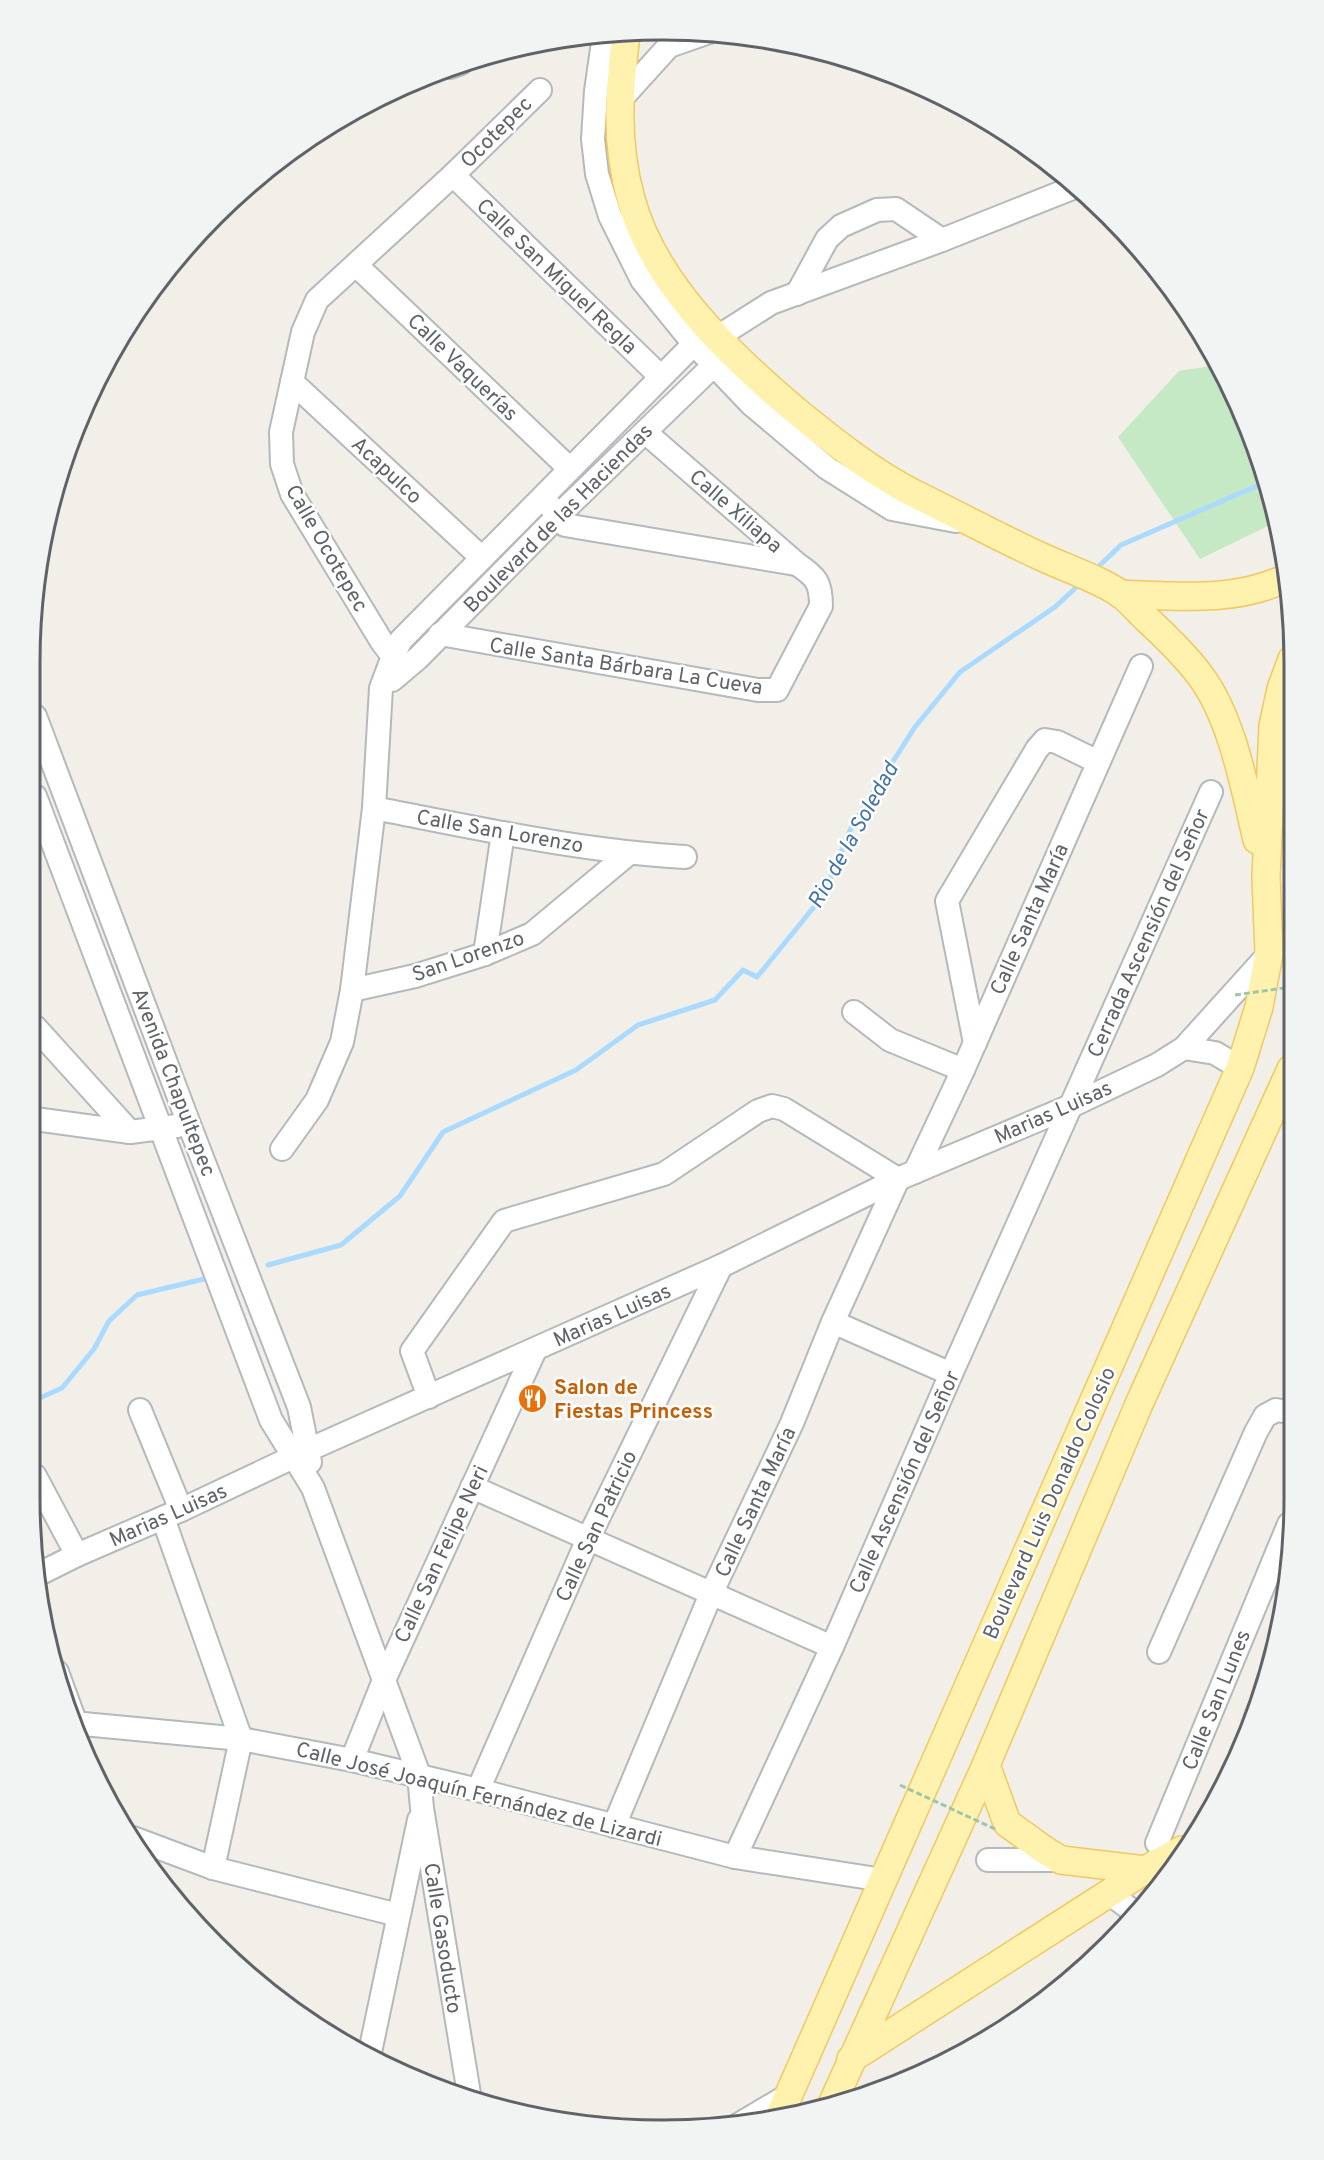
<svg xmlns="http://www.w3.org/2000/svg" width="1324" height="2160" font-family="Overpass,sans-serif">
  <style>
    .green { fill: #c5e8c5 }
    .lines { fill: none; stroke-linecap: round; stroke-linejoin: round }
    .stream { stroke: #aadaff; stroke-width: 5 }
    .minor-casing { stroke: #b5b8bc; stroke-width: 26 }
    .major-casing { stroke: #f2c960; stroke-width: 30 }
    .minor { stroke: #fff; stroke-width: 22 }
    .major { stroke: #fff2af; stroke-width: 27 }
    .path-bridge { stroke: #9cc7a9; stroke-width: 3; stroke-dasharray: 6 3; stroke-linecap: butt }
    .labels { text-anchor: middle; stroke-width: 5; stroke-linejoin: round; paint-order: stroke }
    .street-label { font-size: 21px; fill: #5f6368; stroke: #fff }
    .food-label { font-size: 21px; font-weight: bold; fill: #c56008; stroke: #fff; text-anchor: start }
    .water-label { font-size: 22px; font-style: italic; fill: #4174aa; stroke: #fff }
    .rim { fill: none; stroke: #5f6368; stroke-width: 3 }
  </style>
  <rect width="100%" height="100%" fill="#f1efe8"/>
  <polygon class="green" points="1217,365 1272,498 1276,522 1200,559 1118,437 1179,371"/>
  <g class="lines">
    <g class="stream">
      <polyline points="1095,570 1121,545 1266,482"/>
      <polyline points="268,1265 341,1245 400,1196 443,1132 576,1070 638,1025 715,1000 743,970 757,977 823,896 852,826 915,727 960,672 1055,607 1082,582"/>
      <polyline points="35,1400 62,1388 94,1349 109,1321 137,1295 204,1279"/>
    </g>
    <defs>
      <g id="minor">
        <polyline points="604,35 596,91 593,139 597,174 610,216 642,280 694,344 751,404 827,468 892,509 956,521"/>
        <polyline points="450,67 461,63"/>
        <polyline points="620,100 669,46 709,32"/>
        <polyline points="453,175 661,377"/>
        <polyline points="356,265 570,469"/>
        <polyline points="797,294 827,239 841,226 877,210 896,209 942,240"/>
        <polyline points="716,338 771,303 942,240 1075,187"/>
        <polyline points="292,382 482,558"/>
        <polyline points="550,506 565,525 796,564"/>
        <path d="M440,634l318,56h19l44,-84c0,-24 -5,-29 -24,-42l-152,-132"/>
        <polyline points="401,667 382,642 292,494 282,464 281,432 303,332 317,300 453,175 540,90"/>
        <polyline points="392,680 418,658 558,516 714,365"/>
        <polyline points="35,716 189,1124 299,1407 310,1462"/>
        <polyline points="35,796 271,1420 313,1488 419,1775 422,1808 470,2100"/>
        <path d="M374,808c103,20 206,43 311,49"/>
        <polyline points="485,954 503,833"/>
        <polyline points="352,990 415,976 485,954 532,934 628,854"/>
        <polyline points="854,1012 890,1040 963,1070"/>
        <polyline points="35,1027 130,1132"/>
        <polyline points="975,1043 947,901 1037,749 1045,740 1057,742 1098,762"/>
        <polyline points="1184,1048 1215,1053 1240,1068"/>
        <polyline points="35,1119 130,1132 177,1126"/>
        <polyline points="282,1149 317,1100 342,1042 352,990 374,808 381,688 393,656 401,640 694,344"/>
        <polyline points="915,1172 963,1070 1141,666"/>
        <polyline points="833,1322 951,1374"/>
        <polyline points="429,1397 412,1351 504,1221 664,1174 758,1111 772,1106 784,1109 898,1179 833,1322 792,1423 711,1594 614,1826"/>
        <polyline points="140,1410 181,1510"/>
        <polyline points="35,1476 77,1555"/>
        <polyline points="472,1487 832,1647"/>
        <polyline points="163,1518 241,1739 213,1868"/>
        <polyline points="35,1576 77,1555 181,1510 308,1450 721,1266 898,1179 1071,1106 1157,1065 1184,1048 1269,954"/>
        <polyline points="1159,1652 1256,1432 1265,1416 1276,1410 1289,1412"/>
        <polyline points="57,1672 76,1724"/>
        <polyline points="73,1723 241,1739 352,1760 478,1790 735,1857 883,1880"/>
        <polyline points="352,1760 384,1680 535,1350"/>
        <polyline points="478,1790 588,1539 721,1266"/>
        <polyline points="133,1838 213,1868 398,1915"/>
        <polyline points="1157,1843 1289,1524"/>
        <polyline points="735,1857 832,1647 951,1374 1211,792"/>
        <polyline points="988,1860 1061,1860"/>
        <polyline points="1109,1893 1134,1912"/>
        <polyline points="369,2057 419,1820"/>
        <polyline points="738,2125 787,2096"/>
      </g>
      <g id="major">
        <path d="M626,34c-7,58 -11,107 5,165 23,85 99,156 164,211 37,30 75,61 118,83 43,21 85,44 129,64 21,10 62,24 80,38 10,8 18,18 28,27 17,16 35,33 49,52 33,42 46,115 58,166"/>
        <path d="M1120,594c55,2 115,9 166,-16"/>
        <polyline points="986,1765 1007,1823 1043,1849 1061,1860 1145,1870"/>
        <polyline points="851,2059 1145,1870 1182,1850"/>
        <polyline points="832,2104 986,1765 1139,1404 1291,1069"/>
        <polyline points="779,2117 1240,1068 1259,1007 1269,954 1266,877 1273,726 1281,689 1292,659"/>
      </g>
    </defs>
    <use href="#minor" class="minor-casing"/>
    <use href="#major" class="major-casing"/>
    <use href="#minor" class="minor"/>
    <use href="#major" class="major"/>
    <g class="path-bridge">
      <polyline points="1235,995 1291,987"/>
      <polyline points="900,1785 997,1830"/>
    </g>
  </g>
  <defs>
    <symbol id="restaurant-disc" viewBox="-11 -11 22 22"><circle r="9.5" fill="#e8710a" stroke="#fff"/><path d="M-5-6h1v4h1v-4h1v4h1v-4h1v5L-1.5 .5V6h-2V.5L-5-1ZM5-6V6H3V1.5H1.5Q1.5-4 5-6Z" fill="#fff"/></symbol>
  </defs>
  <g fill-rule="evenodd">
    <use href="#restaurant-disc" x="516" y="1382" width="33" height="33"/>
  </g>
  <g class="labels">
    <g class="street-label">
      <text transform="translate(496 132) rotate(-45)" y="7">Ocotepec</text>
      <text transform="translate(557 276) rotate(44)" y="7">Calle San Miguel Regla</text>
      <text transform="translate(463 367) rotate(44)" y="7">Calle Vaquerías</text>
      <text transform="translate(387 470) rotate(43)" y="7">Acapulco</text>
      <text transform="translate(736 511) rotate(41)" y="7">Calle Xiliapa</text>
      <text transform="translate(558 518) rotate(-45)" y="7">Boulevard de las Haciendas</text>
      <text transform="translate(327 548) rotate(60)" y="7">Calle Ocotepec</text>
      <text transform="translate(626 666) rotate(9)" y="7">Calle Santa Bárbara La Cueva</text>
      <text transform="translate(500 831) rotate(10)" y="7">Calle San Lorenzo</text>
      <text transform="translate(1029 919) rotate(-66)" y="7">Calle Santa María</text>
      <text transform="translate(1148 933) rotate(-66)" y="7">Cerrada Ascensión del Señor</text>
      <text transform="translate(468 956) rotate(-19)" y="7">San Lorenzo</text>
      <text transform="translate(174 1082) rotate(69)" y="7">Avenida Chapultepec</text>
      <text transform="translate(1053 1112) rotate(-24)" y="7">Marias Luisas</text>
      <text transform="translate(612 1315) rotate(-24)" y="7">Marias Luisas</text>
      <text transform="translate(904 1482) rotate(-66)" y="7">Calle Ascensión del Señor</text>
      <text transform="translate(755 1502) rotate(-65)" y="7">Calle Santa María</text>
      <text transform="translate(1049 1503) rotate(-66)" y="7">Boulevard Luis Donaldo Colosio</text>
      <text transform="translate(168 1515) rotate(-24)" y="7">Marias Luisas</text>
      <text transform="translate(596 1526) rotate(-65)" y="7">Calle San Patricio</text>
      <text transform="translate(441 1554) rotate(-65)" y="7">Calle San Felipe Neri</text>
      <text transform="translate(1216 1700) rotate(-68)" y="7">Calle San Lunes</text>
      <text transform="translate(479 1794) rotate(14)" y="7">Calle José Joaquín Fernández de Lizardi</text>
      <text transform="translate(443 1938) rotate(81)" y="7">Calle Gasoducto</text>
    </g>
    <g class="food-label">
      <text x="554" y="1394">Salon de<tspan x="554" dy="24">Fiestas Princess</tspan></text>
    </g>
    <g class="water-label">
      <text transform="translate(852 835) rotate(-61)" y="8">Rio de la Soledad</text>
    </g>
  </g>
  <path d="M0 0H1324V2160H0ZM662 40H662A622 622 0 0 1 1284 662V1498A622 622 0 0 1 662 2120H662A622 622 0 0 1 40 1498V662A622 622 0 0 1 662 40Z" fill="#f2f3f3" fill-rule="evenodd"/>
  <path class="rim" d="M662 40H662A622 622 0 0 1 1284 662V1498A622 622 0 0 1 662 2120H662A622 622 0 0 1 40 1498V662A622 622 0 0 1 662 40Z"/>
</svg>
